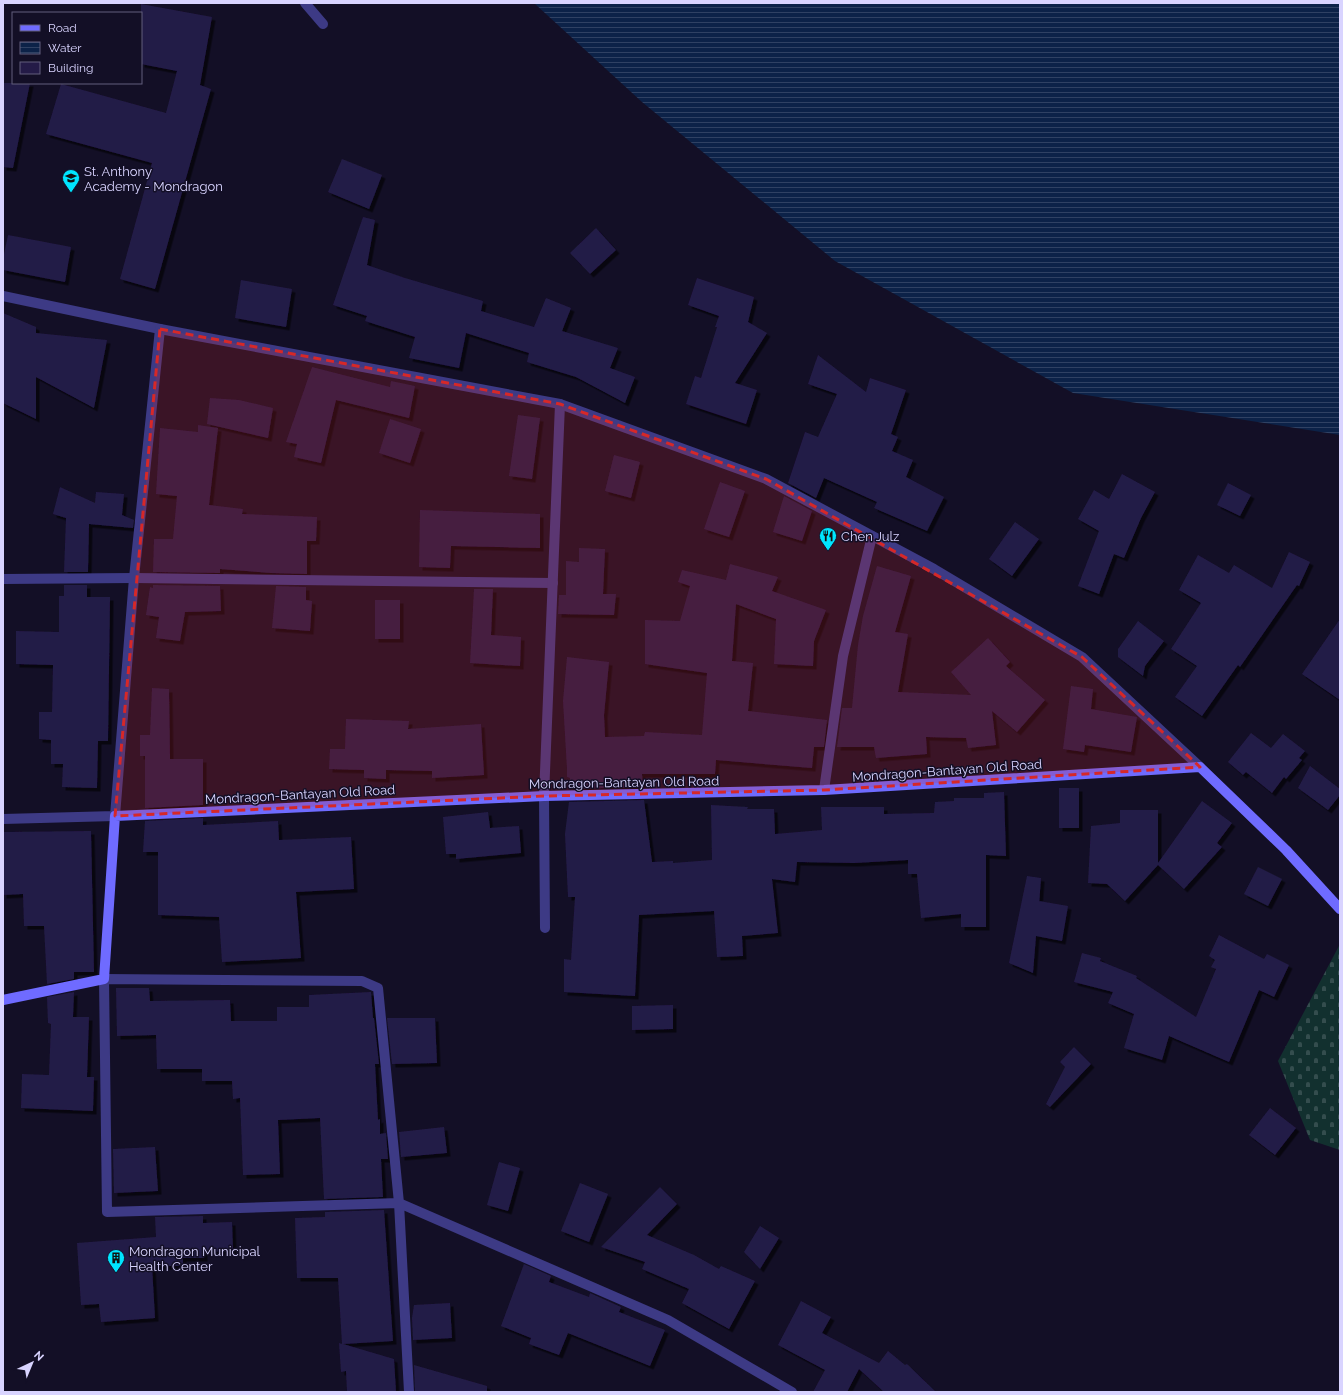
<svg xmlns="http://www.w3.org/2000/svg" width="1343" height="1395" font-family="Raleway,sans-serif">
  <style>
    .cemetery { fill: url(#cemetery-stones) }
    .water { fill: url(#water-rules) }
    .building { fill: #241b47; filter: url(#shadow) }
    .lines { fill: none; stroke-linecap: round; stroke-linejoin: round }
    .street { stroke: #3d3a85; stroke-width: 10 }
    .secondary { stroke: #6f6bff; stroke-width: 10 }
    .marked { fill: #d62828; fill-opacity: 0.2; stroke: #d62828; stroke-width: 3; stroke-dasharray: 8 5; stroke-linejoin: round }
    .labels { text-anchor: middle; stroke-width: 3; stroke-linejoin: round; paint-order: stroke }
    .poi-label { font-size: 13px; fill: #d9d4ff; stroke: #130f26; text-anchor: start }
    .street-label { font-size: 13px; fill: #d9d4ff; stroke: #130f26 }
  </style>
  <defs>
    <pattern id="cemetery-stones" width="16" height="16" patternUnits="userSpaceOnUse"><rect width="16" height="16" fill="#12302f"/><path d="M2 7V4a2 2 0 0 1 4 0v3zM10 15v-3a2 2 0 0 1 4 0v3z" fill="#344d4e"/></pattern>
    <pattern id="water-rules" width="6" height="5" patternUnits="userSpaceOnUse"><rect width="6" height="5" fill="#0c2248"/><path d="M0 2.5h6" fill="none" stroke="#2f4163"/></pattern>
    <filter id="shadow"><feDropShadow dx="3.5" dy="3.5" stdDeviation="0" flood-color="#0009"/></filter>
  </defs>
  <rect width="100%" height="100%" fill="#130f26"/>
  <polygon class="cemetery" points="1340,944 1340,1150 1310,1140 1278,1061"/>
  <polygon class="water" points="534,3 1340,3 1340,435 1073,393 835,261 642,102"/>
  <g class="building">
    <polygon points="141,4 212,17 200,85 211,89 155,289 120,279 152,163 46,134 61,84 166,113 177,71 141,64"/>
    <polygon points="3,83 30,83 13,168 3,167"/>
    <polygon points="342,159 382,175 369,209 328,192"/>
    <polygon points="363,217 375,220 367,265 405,278 483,301 481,311 534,327 546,298 571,308 562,331 618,348 610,368 635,377 625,403 576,377 527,362 529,353 466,333 459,368 409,358 415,337 365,321 367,316 333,305"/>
    <polygon points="596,228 616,250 590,274 570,253"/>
    <polygon points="8,235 71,247 65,282 3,270 3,259"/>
    <polygon points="697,278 754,297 748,322 767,333 735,383 757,390 746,424 686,404 695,376 701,378 717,327 715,327 719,316 688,305"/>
    <polygon points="241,280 292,289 286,327 235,318"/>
    <polygon points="3,313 36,327 36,333 107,340 94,408 36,377 36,419 3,403"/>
    <polygon points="818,355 866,392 870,378 906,390 891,434 898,437 892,451 913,460 906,477 944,497 927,531 874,508 877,502 824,478 816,498 788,483 805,432 818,437 837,394 808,384"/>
    <polygon points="312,367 390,387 391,381 415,386 409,418 336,400 321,463 294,457 297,444 286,442"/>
    <polygon points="210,398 239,400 273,408 268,438 207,424"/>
    <polygon points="518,415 540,418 532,479 509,476"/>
    <polygon points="390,419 421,429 410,463 379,453"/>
    <polygon points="198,425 218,428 209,505 243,509 242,514 317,517 316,541 307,541 307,574 271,573 220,569 220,573 153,572 154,539 173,539 177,496 156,494 160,428 198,432"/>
    <polygon points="614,455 640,462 631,498 605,491"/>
    <polygon points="1122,474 1155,492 1141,518 1124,558 1114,554 1099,594 1078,586 1099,531 1078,519 1094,490 1109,499"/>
    <polygon points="720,482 745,491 729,537 704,529"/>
    <polygon points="1228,483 1251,495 1240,516 1217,505"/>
    <polygon points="60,487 95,503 96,492 124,494 122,515 134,520 133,528 89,524 88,572 64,572 66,518 53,514"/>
    <polygon points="784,496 812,511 802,541 773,532"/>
    <polygon points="420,510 540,514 540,548 451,546 450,568 419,567"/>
    <polygon points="1015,522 1039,539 1012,576 989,559"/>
    <polygon points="579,548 605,549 603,594 616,594 614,615 558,614 559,595 566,595 566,561 579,562"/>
    <polygon points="1289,552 1310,562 1299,586 1297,585 1240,667 1238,665 1202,716 1175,697 1197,666 1171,649 1201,603 1179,590 1198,555 1229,573 1234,565 1272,588"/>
    <polygon points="730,564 778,577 772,591 826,610 814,641 813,666 774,664 776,619 736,604 732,661 753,663 748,711 827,720 824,747 814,747 812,768 716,760 715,774 642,774 643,787 569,789 570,778 567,777 567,769 563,701 567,657 609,662 604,715 605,737 644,736 645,732 702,735 707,673 645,664 645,620 680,621 690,586 678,582 682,570 726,580"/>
    <polygon points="877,566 911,576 895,632 908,634 898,692 971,695 951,672 988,638 1010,662 1006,666 1045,700 1017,732 992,711 996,745 968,748 966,738 926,737 927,754 876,758 874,747 837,747 842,708 852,708 858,645 863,616"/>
    <polygon points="64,585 87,585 87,597 110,597 108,741 98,741 97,788 62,787 63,764 51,764 51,740 39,739 39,712 52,712 53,665 16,664 16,631 59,632 59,596 64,596"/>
    <polygon points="153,585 220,586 221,611 185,612 180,641 156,638 159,617 146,615 150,587 153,588"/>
    <polygon points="276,586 306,587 306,600 312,601 310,631 272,628"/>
    <polygon points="474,589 493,589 491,635 521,637 520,666 470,663"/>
    <rect x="375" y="600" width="25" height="39"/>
    <polygon points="1340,619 1340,700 1302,674"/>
    <polygon points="1138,621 1164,641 1145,666 1143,676 1118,657 1118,649"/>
    <polygon points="1071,686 1093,689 1091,709 1137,717 1131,752 1085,745 1084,752 1063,749"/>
    <polygon points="152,688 169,689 170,759 203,759 203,805 145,808 145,756 140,756 140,735 150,735"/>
    <polygon points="346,719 409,721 408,729 481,724 484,775 432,778 432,771 386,770 386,779 364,778 364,770 329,769 330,749 345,749"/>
    <polygon points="1251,733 1271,748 1283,734 1305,751 1299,758 1302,760 1286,779 1284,777 1272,793 1246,772 1243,775 1228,762"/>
    <polygon points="1310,766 1340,789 1340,795 1328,810 1298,788"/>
    <rect x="1059" y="788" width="20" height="40"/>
    <polygon points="1004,792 1006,856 986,855 986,927 961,927 961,914 921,918 917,874 908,874 908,860 854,863 797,862 795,882 772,879 778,933 742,936 743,956 717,957 714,911 639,915 635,996 564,992 564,959 571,960 575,897 568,897 565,834 569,802 644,800 652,862 673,861 673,863 712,860 711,805 748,807 747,809 774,809 775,834 822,830 821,807 884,807 884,814 934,813 935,802 954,801 954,798 984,798 984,793"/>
    <polygon points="1202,801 1232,823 1217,843 1222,847 1184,889 1158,865 1125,901 1107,884 1088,883 1091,826 1120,823 1120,810 1158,810 1158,863"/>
    <polygon points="488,812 490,828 519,826 521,853 456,859 456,854 446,854 443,817"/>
    <polygon points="203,818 203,825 278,821 279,840 351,837 354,889 296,892 301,958 222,962 219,917 158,915 158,852 143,852 145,821"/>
    <polygon points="91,831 94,972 74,972 74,979 47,984 44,926 24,926 23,894 3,895 3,832"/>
    <polygon points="1258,867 1282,879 1268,906 1244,894"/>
    <polygon points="1027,876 1041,878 1039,905 1039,901 1068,906 1062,941 1036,936 1033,973 1009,963"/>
    <polygon points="1219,935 1264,959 1267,954 1289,965 1274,997 1259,990 1229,1062 1169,1036 1162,1060 1124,1048 1134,1014 1108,1003 1113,992 1074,982 1082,953 1101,958 1100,961 1137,976 1136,978 1196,1017 1216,969 1211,967 1215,960 1209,956"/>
    <polygon points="116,988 149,988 150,1001 230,1000 231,1021 277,1021 277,1007 309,1007 309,995 371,992 373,1018 374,1018 379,1064 375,1064 378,1120 380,1119 380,1134 386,1133 388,1159 381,1159 383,1197 324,1199 320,1118 278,1120 280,1174 243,1175 240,1098 233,1099 232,1081 202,1081 202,1069 157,1069 156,1035 117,1036"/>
    <polygon points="74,992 73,1017 89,1017 87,1077 94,1077 93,1111 21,1108 22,1074 49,1075 51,1024 48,1023 47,997"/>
    <polygon points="673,1005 673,1029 632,1030 632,1006"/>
    <polygon points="387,1018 435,1018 437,1063 392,1064"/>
    <polygon points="1074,1047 1091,1064 1050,1107 1046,1104 1065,1067 1060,1062"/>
    <polygon points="1270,1108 1296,1128 1275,1155 1249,1135"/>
    <polygon points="444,1127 447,1153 401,1157 399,1132"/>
    <polygon points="155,1147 158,1191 114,1193 113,1149"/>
    <polygon points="499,1162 520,1168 508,1211 487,1205"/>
    <polygon points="580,1183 608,1194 589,1242 561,1231"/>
    <polygon points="660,1187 677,1204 647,1235 694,1255 719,1269 721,1266 755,1281 729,1329 682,1303 689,1289 642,1269 645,1262 601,1247"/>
    <polygon points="384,1210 393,1341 343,1344 394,1359 396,1392 347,1392 346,1371 341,1372 339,1343 342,1344 338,1278 297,1278 295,1218 325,1217 325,1212"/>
    <polygon points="203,1216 203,1223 232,1222 233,1251 204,1252 204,1258 183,1258 183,1266 152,1266 155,1318 101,1322 99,1304 81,1305 77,1243 156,1237 155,1217"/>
    <polygon points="760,1226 779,1238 760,1269 744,1252"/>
    <polygon points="524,1264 551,1276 549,1282 589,1297 590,1293 621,1307 619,1312 665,1330 650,1366 568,1333 559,1355 529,1344 531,1338 501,1326"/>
    <polygon points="801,1301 831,1317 822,1333 879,1363 888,1351 905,1365 907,1364 936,1392 884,1392 859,1369 847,1392 813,1392 825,1370 778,1345"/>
    <polygon points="450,1303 452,1338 413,1340 412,1318 414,1305"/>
    <polygon points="414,1365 487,1386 487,1392 415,1392"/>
  </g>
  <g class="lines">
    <g class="street">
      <polyline points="305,3 323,24"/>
      <polyline points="3,296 160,329 560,404 766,479 934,569 1082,657 1200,767"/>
      <polyline points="3,579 134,578 553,583"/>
      <polyline points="824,790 843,656 872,536"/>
      <polyline points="3,819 115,816 134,578 160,329"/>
      <polyline points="545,928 544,796 560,404"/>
      <polyline points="409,1392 399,1203 378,988 362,981 104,979 107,1212 399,1203 668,1320 792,1392"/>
    </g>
    <polyline class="secondary" points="3,1000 104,979 115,816 544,796 824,790 1200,767 1286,850 1340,909"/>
  </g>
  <path class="marked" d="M160,329l400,75 206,75 316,178 118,110 -376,23 -280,6 -429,20z"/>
  <defs>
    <symbol id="school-pin" viewBox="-11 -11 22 30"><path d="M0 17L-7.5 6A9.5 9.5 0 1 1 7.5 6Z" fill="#00e5ff" stroke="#130f26"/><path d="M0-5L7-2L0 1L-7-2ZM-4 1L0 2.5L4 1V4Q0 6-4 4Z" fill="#111"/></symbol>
    <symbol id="restaurant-pin" viewBox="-11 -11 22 30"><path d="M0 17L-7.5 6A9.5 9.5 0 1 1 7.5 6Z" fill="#00e5ff" stroke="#130f26"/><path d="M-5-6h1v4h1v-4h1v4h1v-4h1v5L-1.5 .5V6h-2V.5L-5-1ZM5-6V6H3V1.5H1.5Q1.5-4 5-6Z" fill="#111"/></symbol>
    <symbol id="building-pin" viewBox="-11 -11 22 30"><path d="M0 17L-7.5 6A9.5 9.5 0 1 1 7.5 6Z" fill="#00e5ff" stroke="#130f26"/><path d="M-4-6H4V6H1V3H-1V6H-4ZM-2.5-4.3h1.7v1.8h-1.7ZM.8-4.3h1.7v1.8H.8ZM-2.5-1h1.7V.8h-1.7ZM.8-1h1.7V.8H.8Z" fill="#111"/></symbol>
  </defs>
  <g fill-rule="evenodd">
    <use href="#school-pin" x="61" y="168" width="20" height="27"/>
    <use href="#restaurant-pin" x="818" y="526" width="20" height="27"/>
    <use href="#building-pin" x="106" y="1248" width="20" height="27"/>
  </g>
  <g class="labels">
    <g class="poi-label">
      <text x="84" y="176">St. Anthony<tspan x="84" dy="15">Academy - Mondragon</tspan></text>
      <text x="841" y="541">Chen Julz</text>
      <text x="129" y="1256">Mondragon Municipal<tspan x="129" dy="15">Health Center</tspan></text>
    </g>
    <g class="street-label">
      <text transform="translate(947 770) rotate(-4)" y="5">Mondragon-Bantayan Old Road</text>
      <text transform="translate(624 782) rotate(-1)" y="5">Mondragon-Bantayan Old Road</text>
      <text transform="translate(300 794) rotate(-3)" y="5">Mondragon-Bantayan Old Road</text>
    </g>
  </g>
  <rect width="1343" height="1395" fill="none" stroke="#d9d4ff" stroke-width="8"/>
  <rect x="12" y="12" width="130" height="72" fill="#130f26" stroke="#625e7d"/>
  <rect x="20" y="25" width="20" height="6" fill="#6f6bff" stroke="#625e7d"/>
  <text x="48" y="32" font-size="12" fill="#d9d4ff">Road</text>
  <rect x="20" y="42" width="20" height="12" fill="url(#water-rules)" stroke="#625e7d"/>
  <text x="48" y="52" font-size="12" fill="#d9d4ff">Water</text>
  <rect x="20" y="62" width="20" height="12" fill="#241b47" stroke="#625e7d"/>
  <text x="48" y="72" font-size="12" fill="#d9d4ff">Building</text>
  <g transform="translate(32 1363) rotate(44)" stroke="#130f26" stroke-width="3" paint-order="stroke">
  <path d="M0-3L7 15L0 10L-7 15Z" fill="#d9d4ff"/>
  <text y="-6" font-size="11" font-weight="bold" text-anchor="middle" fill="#d9d4ff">N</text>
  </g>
</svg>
